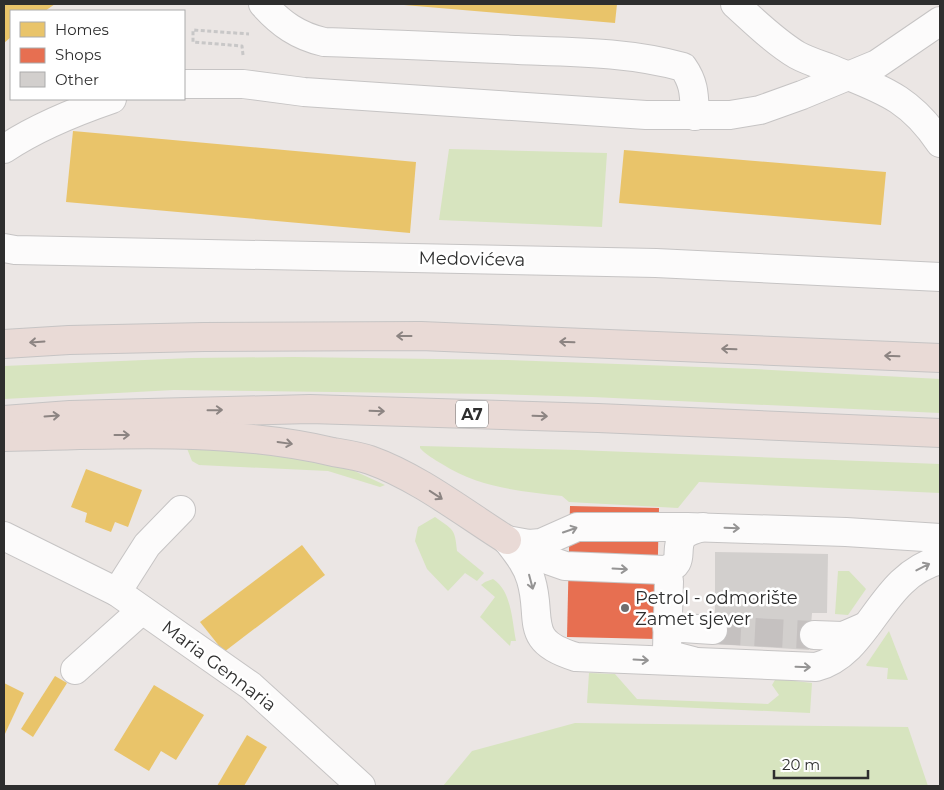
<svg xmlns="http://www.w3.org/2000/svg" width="944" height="790" font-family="Montserrat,sans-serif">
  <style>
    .green { fill: #d7e4bf }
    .homes { fill: #e9c46a }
    .shops { fill: #e76f51 }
    .building { fill: #d2cfcd }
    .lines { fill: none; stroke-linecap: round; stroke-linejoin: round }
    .minor-tunnel { stroke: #c5c1c0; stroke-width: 28; stroke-dasharray: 28 14; stroke-linecap: butt }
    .minor-casing { stroke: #c6c4c4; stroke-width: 30 }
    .highway-casing { stroke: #c6c4c4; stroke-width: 30 }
    .path { stroke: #c8c7c7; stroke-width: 3; stroke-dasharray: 4 2.5; stroke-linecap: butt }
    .minor { stroke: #fcfbfb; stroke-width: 28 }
    .highway { stroke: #e9dad6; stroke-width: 28 }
    .oneway { stroke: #8c8482 }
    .oneway2 { stroke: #959494 }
    .poi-dot { fill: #706e6e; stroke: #fff; stroke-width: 2 }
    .labels { text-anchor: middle; stroke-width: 5; stroke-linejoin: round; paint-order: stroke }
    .shield { fill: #fff; stroke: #6d6d6d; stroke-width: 1 }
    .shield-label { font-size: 16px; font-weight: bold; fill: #2e2e2e }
    .street-label { font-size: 18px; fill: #2e2e2e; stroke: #fff }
    .poi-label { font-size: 18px; fill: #2e2e2e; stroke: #fff; text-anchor: start }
  </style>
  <rect width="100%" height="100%" fill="#ebe6e4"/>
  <g class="green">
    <polygon points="449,149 607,153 602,227 439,220"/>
    <polygon points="294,357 507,360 755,369 940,379 940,413 592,397 491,394 174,390 4,399 4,366 191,358"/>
    <polygon points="186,446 284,455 348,468 385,485 380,487 328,471 199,465 192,461"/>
    <path d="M420,446l157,4 363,14v29l-241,-11 -21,26 -109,-6 -7,-6c-43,-5 -82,-8 -120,-32 -8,-5 -16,-9 -22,-16z"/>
    <path d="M435,517c18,13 20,11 22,34l27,22 -7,8 -12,-8 -17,18 -21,-22 -12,-28 3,-14z"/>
    <polygon points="838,571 849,571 866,589 848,615 835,614"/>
    <path d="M493,579c19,12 19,43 23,62h-5l-1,5 -30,-29 15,-20 -14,-12 4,-3z"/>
    <polygon points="889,631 908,680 887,679 888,668 867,666 866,665"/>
    <polygon points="589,673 615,674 637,699 768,704 779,695 772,685 775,680 778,679 812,683 810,713 587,703"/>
    <polygon points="575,723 908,727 928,786 443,786 472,751"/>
  </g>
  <g class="homes">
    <polygon points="4,4 55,4 45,11 11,11 11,37 4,43"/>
    <polygon points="404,4 617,4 615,23 404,5"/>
    <polygon points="73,131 416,162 410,233 66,202"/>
    <polygon points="624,150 886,172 881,225 619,203"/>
    <polygon points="86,469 142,490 128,527 115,522 111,532 85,522 87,513 71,507"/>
    <polygon points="302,545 325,575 224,652 200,622"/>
    <polygon points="55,676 67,683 33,737 21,729"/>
    <polygon points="4,683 24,693 4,736"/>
    <polygon points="154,685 204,715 176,760 161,751 149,771 114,750"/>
    <polygon points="247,735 267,747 244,786 217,786"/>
  </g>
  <polygon class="shops" points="570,506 659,508 656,639 567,637"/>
  <polygon class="building" points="715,552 828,554 827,613 812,613 809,650 715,644"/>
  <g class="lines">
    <polyline class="minor-tunnel" points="713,630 814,635"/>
    <defs>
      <g id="minor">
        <path d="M263,4c18,20 35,32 61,38 65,2 129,5 194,8 55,2 112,2 165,17 12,17 11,29 12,49"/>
        <path d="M735,4c20,18 39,37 62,51 9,5 21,9 32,13 50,21 79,27 111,75"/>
        <polyline points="184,84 243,84 304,92 646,115 730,115 760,110 802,95 877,64 940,21"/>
        <path d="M4,149c33,-22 70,-37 108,-50"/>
        <polyline points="4,248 15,250 656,263 940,277"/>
        <polyline points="4,536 117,592 251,686 361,786"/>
        <path d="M507,540c10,13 20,25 24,40 12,39 -9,61 45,77l240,10c54,-14 63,-91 124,-107"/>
        <polyline points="507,540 529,544 541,543 577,527 687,527 846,532 940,538"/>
        <path d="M515,544l33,16 17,6 100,4c20,-6 10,-18 16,-31 4,-7 15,-10 22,-12"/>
        <polyline points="659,570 665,573 669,581 667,649 674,656 693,661"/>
        <polyline points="117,592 147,545 181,510"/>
        <polyline points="667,627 713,630"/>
        <polyline points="814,635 843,636 866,626"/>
        <polyline points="75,670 142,610"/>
      </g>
      <g id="highway">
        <polyline points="4,344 69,340 204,337 421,336 940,358"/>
        <polyline points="4,420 70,415 310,409 598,418 940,433"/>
        <path d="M4,437c107,-2 224,-10 329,15 12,2 25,4 37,8 48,17 94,53 137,80"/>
      </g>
    </defs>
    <use href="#minor" class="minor-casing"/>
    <use href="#highway" class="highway-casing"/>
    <polyline class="path" points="243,55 242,46 193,42 193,30 249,34"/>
    <use href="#minor" class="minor"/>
    <use href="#highway" class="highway"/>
  </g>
  <defs><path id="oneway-shaft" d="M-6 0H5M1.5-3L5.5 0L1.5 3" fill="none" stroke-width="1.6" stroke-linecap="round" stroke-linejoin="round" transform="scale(1.25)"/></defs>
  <g class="oneway">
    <use href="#oneway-shaft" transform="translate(404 336) rotate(-180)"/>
    <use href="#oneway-shaft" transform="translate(37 342) rotate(176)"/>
    <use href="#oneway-shaft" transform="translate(567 342) rotate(-178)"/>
    <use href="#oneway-shaft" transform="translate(729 349) rotate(-178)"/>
    <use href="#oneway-shaft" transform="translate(892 356) rotate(-178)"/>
    <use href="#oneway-shaft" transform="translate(215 410) rotate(-1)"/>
    <use href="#oneway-shaft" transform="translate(377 411) rotate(2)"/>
    <use href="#oneway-shaft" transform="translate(52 416) rotate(-4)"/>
    <use href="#oneway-shaft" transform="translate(540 416) rotate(2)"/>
    <use href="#oneway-shaft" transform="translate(122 435)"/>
    <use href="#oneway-shaft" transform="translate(285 443) rotate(8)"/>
    <use href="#oneway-shaft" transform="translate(436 495) rotate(33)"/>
  </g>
  <g class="oneway2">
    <use href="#oneway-shaft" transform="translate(732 528) rotate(2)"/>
    <use href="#oneway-shaft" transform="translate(570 530) rotate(-19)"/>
    <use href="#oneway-shaft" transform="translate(923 567) rotate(-27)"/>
    <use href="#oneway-shaft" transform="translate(620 569) rotate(3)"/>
    <use href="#oneway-shaft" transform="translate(531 582) rotate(75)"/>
    <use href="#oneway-shaft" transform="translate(641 660) rotate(3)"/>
    <use href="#oneway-shaft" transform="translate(803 667) rotate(2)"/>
  </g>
  <circle class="poi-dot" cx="625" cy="608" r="5"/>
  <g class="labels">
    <rect class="shield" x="456" y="400.5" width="32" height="27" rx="4"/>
    <g class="shield-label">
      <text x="472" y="420">A7</text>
    </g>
    <g class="street-label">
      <text transform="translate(472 259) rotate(1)" y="6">Medovićeva</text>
      <text transform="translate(219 666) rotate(37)" y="6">Maria Gennaria</text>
    </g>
    <g class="poi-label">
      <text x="635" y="604">Petrol - odmorište<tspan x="635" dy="21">Zamet sjever</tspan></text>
    </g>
  </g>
  <rect width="944" height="790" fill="none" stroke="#2e2e2e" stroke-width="10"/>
  <rect x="10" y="10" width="175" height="90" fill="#ffffff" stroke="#ababab"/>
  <rect x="20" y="22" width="25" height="15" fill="#e9c46a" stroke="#ababab"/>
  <text x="55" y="35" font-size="15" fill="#2e2e2e">Homes</text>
  <rect x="20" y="48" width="25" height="15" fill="#e76f51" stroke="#ababab"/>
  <text x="55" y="60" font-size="15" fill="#2e2e2e">Shops</text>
  <rect x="20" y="72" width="25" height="15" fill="#d2cfcd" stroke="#ababab"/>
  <text x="55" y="85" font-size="15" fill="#2e2e2e">Other</text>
  <path d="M774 770v8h94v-8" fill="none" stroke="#2e2e2e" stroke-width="2.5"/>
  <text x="782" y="770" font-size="15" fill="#2e2e2e" stroke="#ffffff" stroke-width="4" paint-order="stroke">20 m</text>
</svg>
